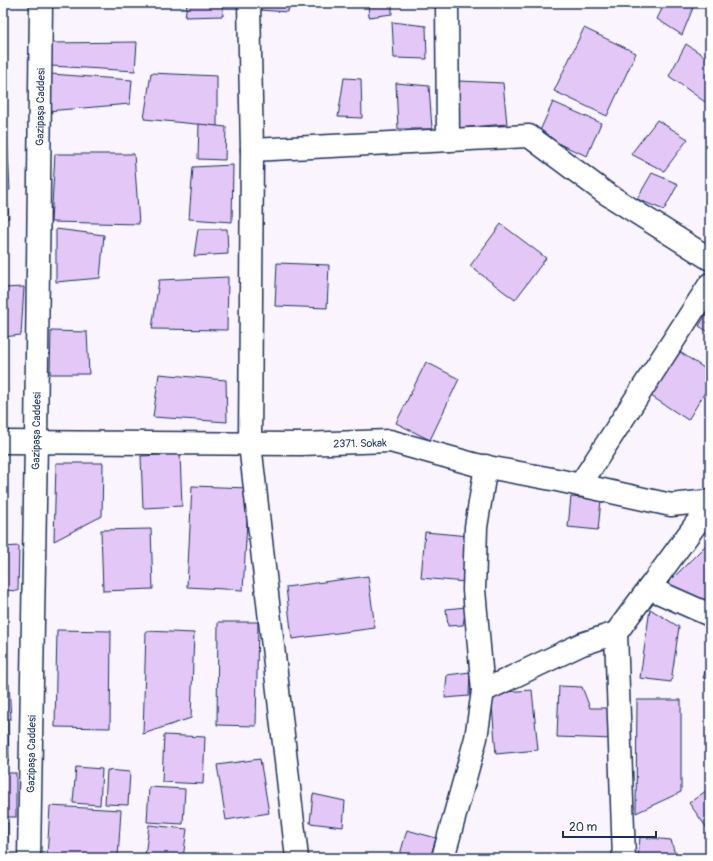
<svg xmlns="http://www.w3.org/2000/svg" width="713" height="861" font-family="Pangolin,sans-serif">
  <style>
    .building { fill: #e3c8f7; stroke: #1b2f5e }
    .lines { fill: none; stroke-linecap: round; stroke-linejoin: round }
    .minor-casing { stroke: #1b2f5e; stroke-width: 25 }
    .minor { stroke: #fff; stroke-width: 22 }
    .labels { text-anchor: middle; stroke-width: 3; stroke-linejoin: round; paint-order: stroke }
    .street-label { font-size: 11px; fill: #1b2f5e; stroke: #fff }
  </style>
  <rect width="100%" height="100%" fill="#f9f4fd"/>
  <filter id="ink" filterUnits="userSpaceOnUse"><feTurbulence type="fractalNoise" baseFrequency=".025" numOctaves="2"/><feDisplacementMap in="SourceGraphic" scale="8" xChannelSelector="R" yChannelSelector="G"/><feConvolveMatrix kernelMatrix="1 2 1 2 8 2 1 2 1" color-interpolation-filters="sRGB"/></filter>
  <g filter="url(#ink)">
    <g class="building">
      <polygon points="187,3 222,3 223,16 185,17"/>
      <polygon points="259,3 289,3 288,12 259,10"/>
      <polygon points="368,3 392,3 392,14 369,17"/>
      <polygon points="665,3 695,3 682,35 657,19"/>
      <polygon points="392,22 426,26 427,59 394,58"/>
      <polygon points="584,28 636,53 607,116 554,91"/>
      <polygon points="137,42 135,71 51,66 51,43"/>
      <polygon points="686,44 710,60 710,93 705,102 669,76"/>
      <polygon points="151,73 217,76 217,126 144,119"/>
      <polygon points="51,74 132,80 130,104 47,111"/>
      <polygon points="344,78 361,79 362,118 338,117"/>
      <polygon points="459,81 503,83 507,124 456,128"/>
      <polygon points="396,83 429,86 432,129 398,129"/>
      <polygon points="553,102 601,123 587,156 538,135"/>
      <polygon points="3,116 6,116 10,190 3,190"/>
      <polygon points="657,120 688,139 664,171 631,154"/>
      <polygon points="199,124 226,127 225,160 198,159"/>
      <polygon points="55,154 134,154 139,224 51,222"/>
      <polygon points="233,165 232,222 189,219 193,167"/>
      <polygon points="652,173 678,184 664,210 637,199"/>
      <polygon points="3,195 7,195 9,218 3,218"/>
      <polygon points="501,224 546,258 515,300 470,266"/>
      <polygon points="56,229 104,235 100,278 56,282"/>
      <polygon points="198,229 227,229 228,254 194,256"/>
      <polygon points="277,263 329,265 327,308 275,306"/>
      <polygon points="228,277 227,330 152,329 159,280"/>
      <polygon points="24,287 21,335 3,337 3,288"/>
      <polygon points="710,308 710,333 699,326"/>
      <polygon points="51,331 87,332 89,374 50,374"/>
      <polygon points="680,352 710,372 710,384 688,420 651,396"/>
      <polygon points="426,362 459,379 430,440 396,423"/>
      <polygon points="159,374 226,380 227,422 153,417"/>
      <polygon points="180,454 182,506 143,508 141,456"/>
      <polygon points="56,463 103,463 102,516 54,541"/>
      <polygon points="192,486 249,488 243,590 187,587"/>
      <polygon points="571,497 601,500 598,530 568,527"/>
      <polygon points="151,529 153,589 103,591 101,530"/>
      <polygon points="425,532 469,536 465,582 421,578"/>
      <polygon points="707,544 710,546 710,604 666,585"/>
      <polygon points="19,546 18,591 3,590 3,547"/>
      <polygon points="368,576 375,628 292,639 286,587"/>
      <polygon points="3,600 6,600 5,622 3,622"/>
      <polygon points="466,607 463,625 448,626 446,609"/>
      <polygon points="650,609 679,627 671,682 640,678"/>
      <polygon points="218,622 258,622 256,726 217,725"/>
      <polygon points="57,630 111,631 110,728 55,727"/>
      <polygon points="146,631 194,633 191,718 143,734"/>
      <polygon points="710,656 710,680 703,678"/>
      <polygon points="470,672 469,696 445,698 447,675"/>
      <polygon points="3,683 9,684 11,719 3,719"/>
      <polygon points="559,686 582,687 590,708 616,708 615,739 557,737"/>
      <polygon points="532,690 538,750 496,754 491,693"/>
      <polygon points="637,700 681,700 681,792 636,813"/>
      <polygon points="3,721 8,721 9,761 3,761"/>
      <polygon points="164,735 205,737 203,784 162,782"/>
      <polygon points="260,759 269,813 226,820 217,765"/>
      <polygon points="76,767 102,769 100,805 73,803"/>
      <polygon points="107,770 130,772 128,805 105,804"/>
      <rect x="3" y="773" width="13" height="44"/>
      <polygon points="149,787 185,789 183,824 147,822"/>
      <polygon points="710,788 710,830 709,831 689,803"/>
      <polygon points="313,794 345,801 343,827 310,823"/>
      <polygon points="50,806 121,810 118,858 47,858"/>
      <rect x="3" y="823" width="5" height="34"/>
      <polygon points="149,825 187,829 183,858 166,858 145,856"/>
      <polygon points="407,830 436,838 430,858 399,858"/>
      <polygon points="640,837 671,840 676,858 638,858"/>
      <polygon points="222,853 239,854 239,858 221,858"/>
      <polygon points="482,854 517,858 481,858"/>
    </g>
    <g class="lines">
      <defs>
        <g id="minor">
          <polyline points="249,3 252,150 250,444 297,858"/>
          <polyline points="447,3 448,140"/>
          <polyline points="252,150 529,136 604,192 710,259"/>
          <polyline points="3,442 301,444 390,441 477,465 557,480 671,505 710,501"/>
          <polyline points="580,485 710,284"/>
          <polyline points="649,588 710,615"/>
          <polyline points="616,633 624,858"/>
          <polyline points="483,691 582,644 616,633 710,505"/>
          <polyline points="29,858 36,442 41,3"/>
          <polyline points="443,858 476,738 483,691 474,590 476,527 486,466"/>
        </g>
      </defs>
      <use href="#minor" class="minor-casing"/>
      <use href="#minor" class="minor"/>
    </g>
  </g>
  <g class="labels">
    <g class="street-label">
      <text transform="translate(40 107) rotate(-89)" y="4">Gazipaşa Caddesi</text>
      <text transform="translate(36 431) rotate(-89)" y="4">Gazipaşa Caddesi</text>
      <text transform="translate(360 443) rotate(-1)" y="4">2371. Sokak</text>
      <text transform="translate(31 754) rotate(-89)" y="4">Gazipaşa Caddesi</text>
    </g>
  </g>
  <rect width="713" height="861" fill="none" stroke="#fff" stroke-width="16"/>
  <rect x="8" y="8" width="697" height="845" fill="none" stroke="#1b2f5e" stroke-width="1.5" filter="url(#ink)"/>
  <path d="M563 831v6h93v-6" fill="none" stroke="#1b2f5e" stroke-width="2"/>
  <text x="569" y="831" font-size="12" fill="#1b2f5e" stroke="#ffffff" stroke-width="3" paint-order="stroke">20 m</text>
</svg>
